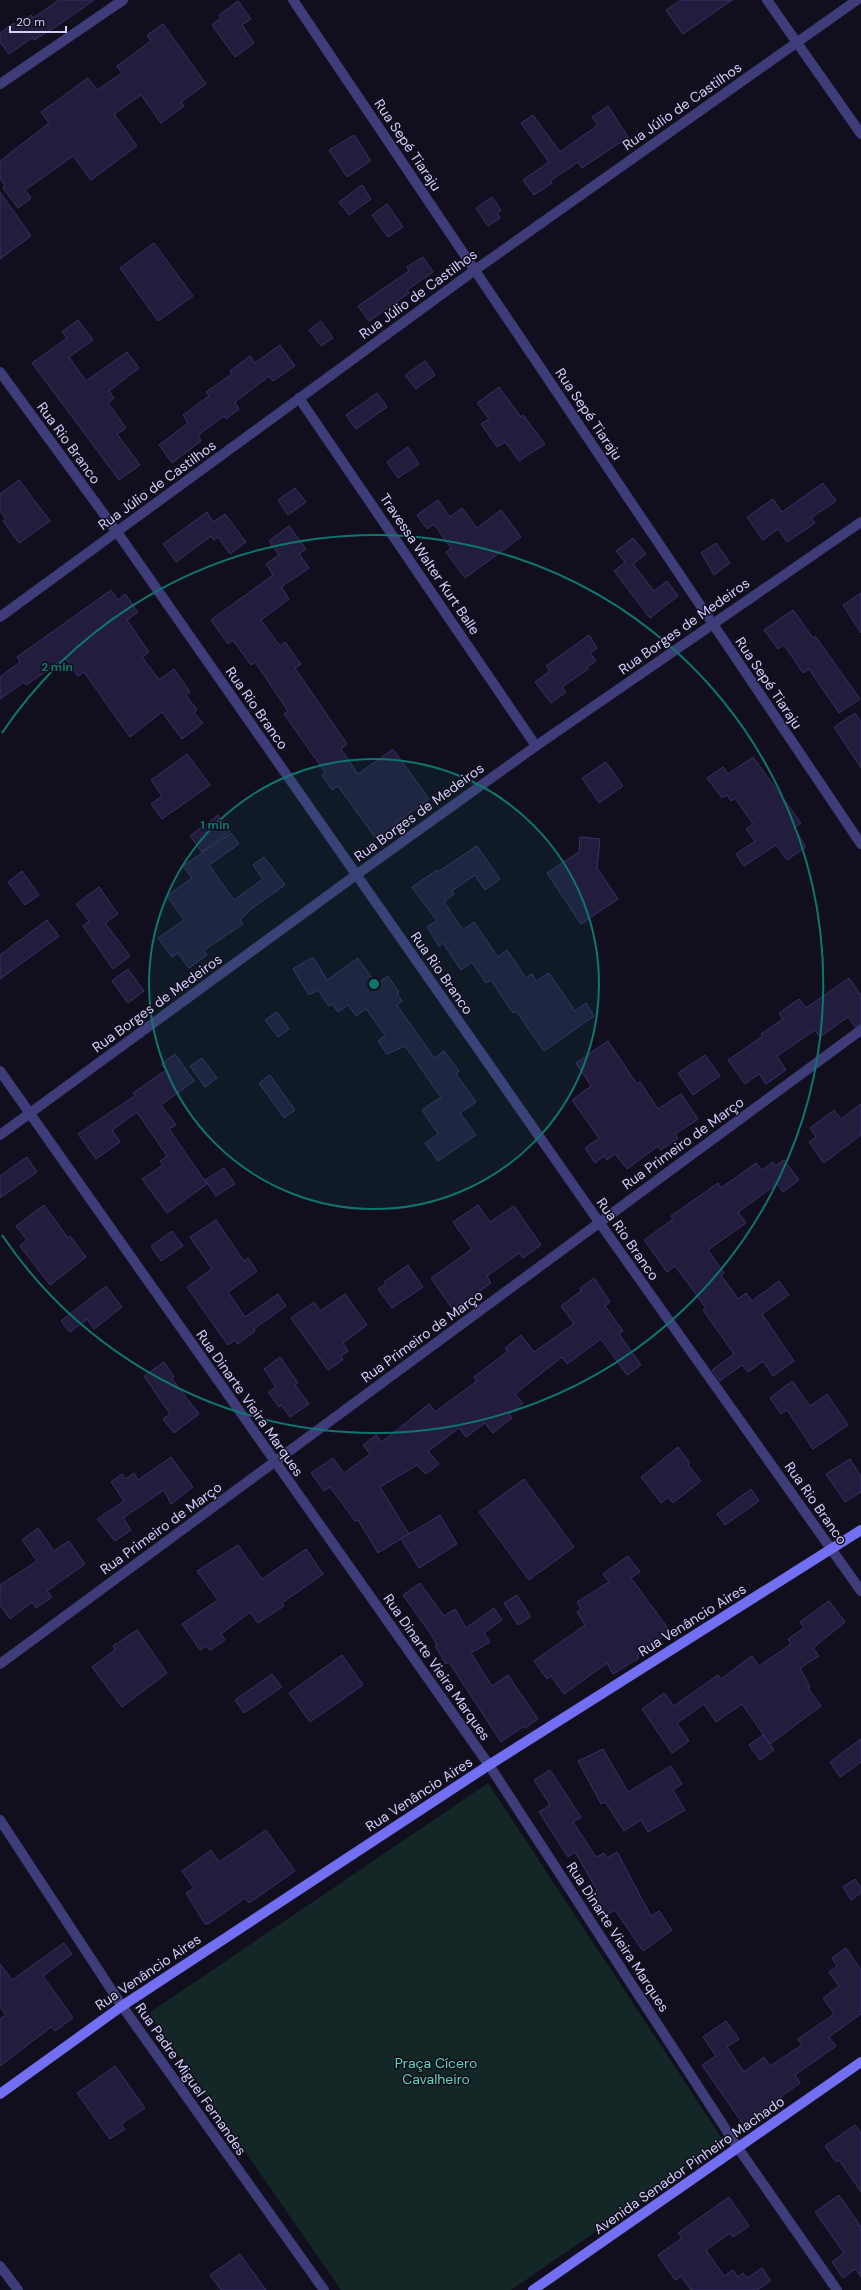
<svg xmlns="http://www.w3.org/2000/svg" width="861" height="2290" font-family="'DM Sans',sans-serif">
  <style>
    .green { fill: #122726 }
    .building { fill: #221c3d; stroke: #3b3067 }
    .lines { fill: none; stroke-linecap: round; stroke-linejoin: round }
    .street { stroke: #3f3d79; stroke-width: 10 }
    .secondary { stroke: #726ff2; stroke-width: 10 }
    .ring { fill: none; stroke: #0f766e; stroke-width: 2 }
    .labels { text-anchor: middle; stroke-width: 3; stroke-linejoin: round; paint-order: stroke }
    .street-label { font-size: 14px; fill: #d4cffb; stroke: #110e1e }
    .park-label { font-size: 14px; fill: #63d3b6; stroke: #110e1e }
    .centre { fill: #0f766e; stroke: #110e1e; stroke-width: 2 }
    .ring-label { font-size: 12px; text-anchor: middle; font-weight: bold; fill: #0f766e; stroke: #110e1e; stroke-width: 3; stroke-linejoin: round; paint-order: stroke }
  </style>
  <rect width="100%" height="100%" fill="#110e1e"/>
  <polygon class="green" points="488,1783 725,2143 511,2290 341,2290 149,2013"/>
  <g class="building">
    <polygon points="59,0 94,0 57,26 34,40 33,37 9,54 0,42 0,33 14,23 16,26 31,15 33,18"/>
    <polygon points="681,0 732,0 683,34 666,10"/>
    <polygon points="238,1 251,19 242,25 254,43 235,57 212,25 221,18 219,15"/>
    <polygon points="163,24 206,84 181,102 184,106 161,123 141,95 114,114 137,146 91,180 73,156 25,190 31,198 18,208 3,188 5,186 0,178 0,161 49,123 41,112 88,78 97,90 122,73 117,66 151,41 147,35"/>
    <polygon points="608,106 628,137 582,168 578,162 550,181 552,183 534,195 523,180 549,162 521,123 533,115 560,152 598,125 592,117"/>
    <polygon points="354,135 371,161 347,177 329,150"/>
    <polygon points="362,185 371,199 349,215 339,202"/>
    <polygon points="0,192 31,236 0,259"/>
    <polygon points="492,197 501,210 497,213 500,218 488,226 476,208"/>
    <polygon points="387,204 403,227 388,237 372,215"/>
    <polygon points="154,243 193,296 158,321 120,268"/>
    <polygon points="423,257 433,272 407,290 409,293 369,321 358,306 409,271 407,267"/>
    <polygon points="78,320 93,340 69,357 86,381 127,352 139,368 109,391 114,398 108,403 126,428 117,434 140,465 119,480 32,363 67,338 62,332"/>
    <polygon points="321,321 333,338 321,346 309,330"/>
    <polygon points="280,345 295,366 273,381 269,376 235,402 239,409 226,419 224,416 198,435 201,441 172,463 159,445 188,423 183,415 209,396 206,392 232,374 230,371 250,356 255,363"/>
    <polygon points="425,361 435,375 416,389 405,375"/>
    <polygon points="499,387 521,417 523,415 545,444 519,461 505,442 497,447 481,424 489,419 477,403"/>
    <polygon points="377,393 387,407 356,429 346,415"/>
    <polygon points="408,447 419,464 398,478 387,462"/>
    <polygon points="19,480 50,521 19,543 3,521 6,519 0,511 0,494"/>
    <polygon points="823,483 836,501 811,518 815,523 787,542 778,529 763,540 747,517 773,499 782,512"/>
    <polygon points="295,488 306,502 288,515 278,500"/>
    <polygon points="438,500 450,517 462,508 477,528 501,510 521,537 465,578 446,552 451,548 434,524 427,529 417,515"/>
    <polygon points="207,512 213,522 225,514 246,542 230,554 218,537 214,540 211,536 176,562 163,544"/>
    <polygon points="289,526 306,549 299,554 309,568 281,587 289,599 261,620 280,646 285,642 301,664 295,668 347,744 341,749 358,774 393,749 429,799 396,823 398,826 377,840 338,786 332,790 322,775 325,772 284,714 288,711 255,662 251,665 233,640 228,644 211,620 273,575 266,564 279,555 269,541"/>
    <polygon points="633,538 646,554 633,564 654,591 667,581 678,596 650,618 614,571 625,562 616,551"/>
    <polygon points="716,543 730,563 714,575 701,553"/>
    <polygon points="111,590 118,600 125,594 138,612 127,620 149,652 142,657 159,680 174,669 190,692 186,695 197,710 194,713 203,723 182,739 162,712 130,737 84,672 78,676 65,658 26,685 24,682 0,699 0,677 20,662 17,657"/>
    <polygon points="861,593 861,633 843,605"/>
    <polygon points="793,610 813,638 815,636 860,699 839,713 809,669 803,673 784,645 778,649 764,630"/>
    <polygon points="589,635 597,648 590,653 596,661 587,667 588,669 562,687 566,692 551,703 535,682 550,671 546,666"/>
    <polygon points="855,713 861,722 861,768 834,727"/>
    <polygon points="187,754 210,785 162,819 151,804 162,796 151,780"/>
    <polygon points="753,757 801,823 794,828 806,847 787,860 776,845 744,866 736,854 755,841 746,829 753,824 735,798 731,801 727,795 722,798 707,778 723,767 728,774"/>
    <polygon points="606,762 623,786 599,803 582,778"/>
    <polygon points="218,815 230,831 202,852 190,836"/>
    <polygon points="231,833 239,844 209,865 234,900 263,879 253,865 264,857 285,885 251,909 240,920 243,924 204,950 207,955 189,968 178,953 172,957 158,938 184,920 167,896 192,878 183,866"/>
    <polygon points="580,837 600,839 597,868 618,899 581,924 547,873 579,852"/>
    <polygon points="477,846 500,879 485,890 475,875 452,891 454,894 444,902 463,930 474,922 498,957 507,950 526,978 532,974 536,981 549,973 575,1011 586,1003 594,1016 544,1051 516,1011 513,1013 491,980 486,983 472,962 461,970 443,943 439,946 427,927 437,921 412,887 437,870 438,872"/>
    <polygon points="22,871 39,895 25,905 8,882"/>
    <polygon points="99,887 118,914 105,923 130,956 113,969 83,926 89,921 76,904"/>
    <polygon points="47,920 59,936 0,979 0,955"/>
    <polygon points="313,957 327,980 358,958 376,984 388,976 399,992 397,993 402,1001 397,1005 434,1058 444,1051 459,1071 456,1074 476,1102 460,1113 476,1135 438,1161 425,1143 438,1134 422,1110 441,1097 405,1046 387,1054 378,1041 385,1035 366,1009 356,1016 348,1005 338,1012 332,1004 329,1006 318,990 309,995 293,969"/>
    <polygon points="128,969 144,991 128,1003 112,981"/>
    <polygon points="849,978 861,995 861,1024 855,1027 848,1017 820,1037 815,1030 777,1056 786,1070 766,1084 759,1074 745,1084 728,1060 763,1036 761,1034 783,1019 779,1013 799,999 806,1008"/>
    <polygon points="277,1012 289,1029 278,1037 265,1020"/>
    <polygon points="608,1041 637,1084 640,1082 658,1109 681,1094 698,1119 675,1134 678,1138 661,1150 658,1146 627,1169 615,1154 607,1160 604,1156 595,1163 585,1148 599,1138 572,1100 591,1086 576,1063"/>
    <polygon points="175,1054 194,1081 161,1105 176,1125 169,1129 207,1184 167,1213 142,1179 163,1165 160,1161 167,1156 137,1112 112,1130 120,1142 96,1159 78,1134 136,1095 133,1093 166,1070 161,1064"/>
    <polygon points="705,1055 720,1076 693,1095 678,1073"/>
    <polygon points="202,1058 217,1078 205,1087 190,1066"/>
    <polygon points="270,1075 295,1110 284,1118 259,1083"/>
    <polygon points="861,1104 861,1135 824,1163 809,1142 816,1137 810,1128 834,1110 841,1119"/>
    <polygon points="27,1157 37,1172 0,1198 0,1176"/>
    <polygon points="784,1160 799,1180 783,1192 777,1184 738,1212 746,1223 708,1250 724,1273 721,1275 738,1299 746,1293 752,1301 779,1281 789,1295 762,1314 794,1361 773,1376 763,1361 748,1372 742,1365 720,1381 712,1370 734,1354 703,1310 706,1308 675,1266 667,1272 644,1240 673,1219 671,1216 718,1183 721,1188 756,1163 762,1170 773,1162 775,1166"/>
    <polygon points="224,1168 235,1184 216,1196 205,1180"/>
    <polygon points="44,1205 68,1238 70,1236 86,1257 50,1285 20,1246 27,1240 16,1226"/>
    <polygon points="478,1205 490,1222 514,1206 541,1245 523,1258 519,1253 487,1276 491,1283 453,1310 431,1278 472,1249 453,1222"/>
    <polygon points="216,1220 244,1261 248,1258 257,1271 228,1292 245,1317 278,1294 286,1306 254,1329 255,1331 238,1344 235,1340 228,1345 187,1287 212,1269 190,1237"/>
    <polygon points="172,1231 183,1246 161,1261 151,1246"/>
    <polygon points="408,1265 423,1287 392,1308 378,1289 386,1284 384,1282"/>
    <polygon points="594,1278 610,1302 605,1306 623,1331 619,1334 641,1365 627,1375 601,1339 567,1364 562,1357 515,1394 523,1403 509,1414 512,1418 493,1433 485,1423 466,1437 459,1428 428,1451 439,1464 426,1474 417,1465 380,1487 409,1534 378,1553 358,1520 355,1521 330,1487 324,1491 311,1473 333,1458 344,1473 370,1454 363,1445 376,1435 382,1442 429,1404 435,1412 477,1381 474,1377 508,1351 505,1348 521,1335 534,1352 574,1324 561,1306 581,1291 580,1288"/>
    <polygon points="106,1286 122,1307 94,1329 87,1319 70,1332 61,1321"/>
    <polygon points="345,1294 367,1325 343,1343 348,1351 341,1356 343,1360 328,1370 291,1318 314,1302 320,1311"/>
    <polygon points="280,1357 298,1383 295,1385 309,1404 290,1417 281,1405 279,1407 268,1392 276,1387 264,1369"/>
    <polygon points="164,1362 174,1377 172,1379 199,1414 174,1433 163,1419 170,1414 144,1376"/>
    <polygon points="792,1381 810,1406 827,1394 848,1425 813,1449 787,1410 781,1414 770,1398"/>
    <polygon points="678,1447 690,1463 688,1465 701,1481 673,1503 668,1497 661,1503 641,1477"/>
    <polygon points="171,1457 193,1487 171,1504 164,1490 123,1518 131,1530 115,1541 97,1519 124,1501 111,1482 122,1474 126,1479 134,1473 138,1480"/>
    <polygon points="850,1459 861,1476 861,1492 845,1502 826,1474"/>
    <polygon points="524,1479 574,1547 529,1580 479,1512"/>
    <polygon points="751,1489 759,1501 725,1525 717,1514"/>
    <polygon points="440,1515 457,1544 419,1568 401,1539"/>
    <polygon points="38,1528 54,1551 69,1541 85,1564 47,1591 52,1597 36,1608 32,1602 10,1619 0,1605 0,1585 37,1561 22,1540"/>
    <polygon points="238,1545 262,1579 306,1549 323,1574 282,1603 284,1606 258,1623 250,1612 221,1634 225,1640 210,1650 206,1646 200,1650 182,1624 218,1600 197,1571"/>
    <polygon points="628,1556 640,1572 631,1578 670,1631 637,1655 639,1658 613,1674 607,1663 564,1694 551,1676 547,1679 534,1661 585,1625 577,1612 581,1609 577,1602 609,1582 603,1574"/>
    <polygon points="420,1583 444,1616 455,1609 466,1628 494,1608 502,1620 484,1633 490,1642 471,1653 492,1686 508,1675 538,1719 525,1728 524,1726 501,1742 449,1662 446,1664 435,1646 437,1645 432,1636 403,1595"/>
    <polygon points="517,1595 531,1617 518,1625 504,1603"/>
    <polygon points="829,1601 845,1622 813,1648 819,1656 800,1668 810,1687 808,1688 821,1706 770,1744 742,1704 716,1722 704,1704 677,1723 689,1741 672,1753 642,1709 664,1693 674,1706 718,1675 721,1679 752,1656 759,1666 791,1644 788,1639 804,1628 800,1622"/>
    <polygon points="137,1630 167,1673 122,1707 92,1667 115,1650 113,1646"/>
    <polygon points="342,1655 363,1685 310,1722 289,1693"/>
    <polygon points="272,1674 282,1687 244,1713 235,1700"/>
    <polygon points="763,1735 774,1750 760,1760 749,1745"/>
    <polygon points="861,1739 861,1762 840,1777 830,1762"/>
    <polygon points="603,1749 628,1792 671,1766 682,1784 673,1790 685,1810 648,1832 641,1820 624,1831 605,1802 601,1804 578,1761"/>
    <polygon points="550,1770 581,1817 573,1822 594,1854 597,1857 604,1853 607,1858 617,1852 651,1916 659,1911 672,1930 643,1951 615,1910 603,1917 590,1894 597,1890 575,1852 568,1857 539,1812 550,1805 534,1780"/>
    <polygon points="266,1830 295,1871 249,1903 245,1898 208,1924 205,1924 186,1893 194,1888 182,1871 211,1850 219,1862"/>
    <polygon points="855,1879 861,1888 861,1893 851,1900 843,1887"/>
    <polygon points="64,1943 72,1954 43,1976 73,2018 55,2031 51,2027 0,2066 0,2019 6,2015 0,2007 0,1964 12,1980"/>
    <polygon points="846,1948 861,1970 861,2014 829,2037 836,2046 795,2075 800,2083 743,2124 702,2065 716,2056 703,2037 726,2021 739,2039 727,2047 744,2072 764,2057 770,2066 802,2045 798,2039 834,2014 823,1998 839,1986 829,1972 837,1966 832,1958"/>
    <polygon points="115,2066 145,2108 121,2124 125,2129 110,2139 77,2093"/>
    <polygon points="855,2125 861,2133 861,2192 839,2160 836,2162 825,2146"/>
    <polygon points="839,2195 861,2227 861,2277 855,2269 843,2278 832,2262 844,2253 815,2212"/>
    <polygon points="729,2197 749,2226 733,2237 730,2233 706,2250 724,2276 733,2270 738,2277 743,2273 747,2278 762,2268 771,2281 757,2290 691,2290 681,2276 675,2280 658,2255 682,2238 678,2233"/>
    <polygon points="240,2254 266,2290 221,2290 210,2275"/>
  </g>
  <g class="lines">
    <g class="street">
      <polyline points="293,0 861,844"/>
      <polyline points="767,0 861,134"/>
      <polyline points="0,84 123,0"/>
      <polyline points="0,372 117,532 599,1222 861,1591"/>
      <polyline points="299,398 536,746"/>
      <polyline points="0,617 475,270 857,0"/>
      <polyline points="0,1071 489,1765 738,2148 837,2290"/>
      <polyline points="0,1135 356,875 536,746 861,522"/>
      <polyline points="0,1664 861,1030"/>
      <polyline points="0,1820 122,2006 324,2290"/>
      <polyline points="0,2266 18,2290"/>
    </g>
    <g class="secondary">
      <polyline points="0,2094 122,2006 489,1765 861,1530"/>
      <polyline points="533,2290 861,2062"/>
    </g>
  </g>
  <circle cx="374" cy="984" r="225" fill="#0f766e" fill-opacity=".12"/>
  <g class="ring">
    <circle cx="374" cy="984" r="225"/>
    <path d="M2 733A449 449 0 1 1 2 1235"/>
  </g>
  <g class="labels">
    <g class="street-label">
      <text transform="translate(682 106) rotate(-35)" y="5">Rua Júlio de Castilhos</text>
      <text transform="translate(408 145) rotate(56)" y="5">Rua Sepé Tiaraju</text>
      <text transform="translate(418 294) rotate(-36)" y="5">Rua Júlio de Castilhos</text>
      <text transform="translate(589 414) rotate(56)" y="5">Rua Sepé Tiaraju</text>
      <text transform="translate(69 443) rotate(54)" y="5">Rua Rio Branco</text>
      <text transform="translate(157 485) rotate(-36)" y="5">Rua Júlio de Castilhos</text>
      <text transform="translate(430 564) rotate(56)" y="5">Travessa Walter Kurt Balle</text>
      <text transform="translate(684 626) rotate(-35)" y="5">Rua Borges de Medeiros</text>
      <text transform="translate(769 683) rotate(56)" y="5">Rua Sepé Tiaraju</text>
      <text transform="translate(257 708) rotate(55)" y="5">Rua Rio Branco</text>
      <text transform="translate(419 812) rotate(-36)" y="5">Rua Borges de Medeiros</text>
      <text transform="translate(442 973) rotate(55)" y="5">Rua Rio Branco</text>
      <text transform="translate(157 1003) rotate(-36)" y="5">Rua Borges de Medeiros</text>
      <text transform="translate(683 1143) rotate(-36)" y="5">Rua Primeiro de Março</text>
      <text transform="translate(628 1239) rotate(55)" y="5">Rua Rio Branco</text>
      <text transform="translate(422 1336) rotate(-36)" y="5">Rua Primeiro de Março</text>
      <text transform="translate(250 1403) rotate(55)" y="5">Rua Dinarte Vieira Marques</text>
      <text transform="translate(816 1503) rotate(55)" y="5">Rua Rio Branco</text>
      <text transform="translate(161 1528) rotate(-36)" y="5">Rua Primeiro de Março</text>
      <text transform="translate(692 1620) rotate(-32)" y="5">Rua Venâncio Aires</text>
      <text transform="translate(437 1667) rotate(55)" y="5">Rua Dinarte Vieira Marques</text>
      <text transform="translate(419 1794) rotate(-33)" y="5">Rua Venâncio Aires</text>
      <text transform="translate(618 1937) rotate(57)" y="5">Rua Dinarte Vieira Marques</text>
      <text transform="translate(148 1972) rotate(-34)" y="5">Rua Venâncio Aires</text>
      <text transform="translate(191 2079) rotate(55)" y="5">Rua Padre Miguel Fernandes</text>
      <text transform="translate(689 2165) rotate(-35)" y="5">Avenida Senador Pinheiro Machado</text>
    </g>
    <g class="park-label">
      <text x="436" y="2068">Praça Cícero<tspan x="436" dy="16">Cavalheiro</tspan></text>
    </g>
  </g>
  <circle cx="374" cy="984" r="6" class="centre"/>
  <g class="ring-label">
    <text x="57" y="671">2 min</text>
    <text x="215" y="829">1 min</text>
  </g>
  <path d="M10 26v6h56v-6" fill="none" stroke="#d4cffb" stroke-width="2"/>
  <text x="16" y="26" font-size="12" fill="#d4cffb" stroke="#110e1e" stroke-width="3" paint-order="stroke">20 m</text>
</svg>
